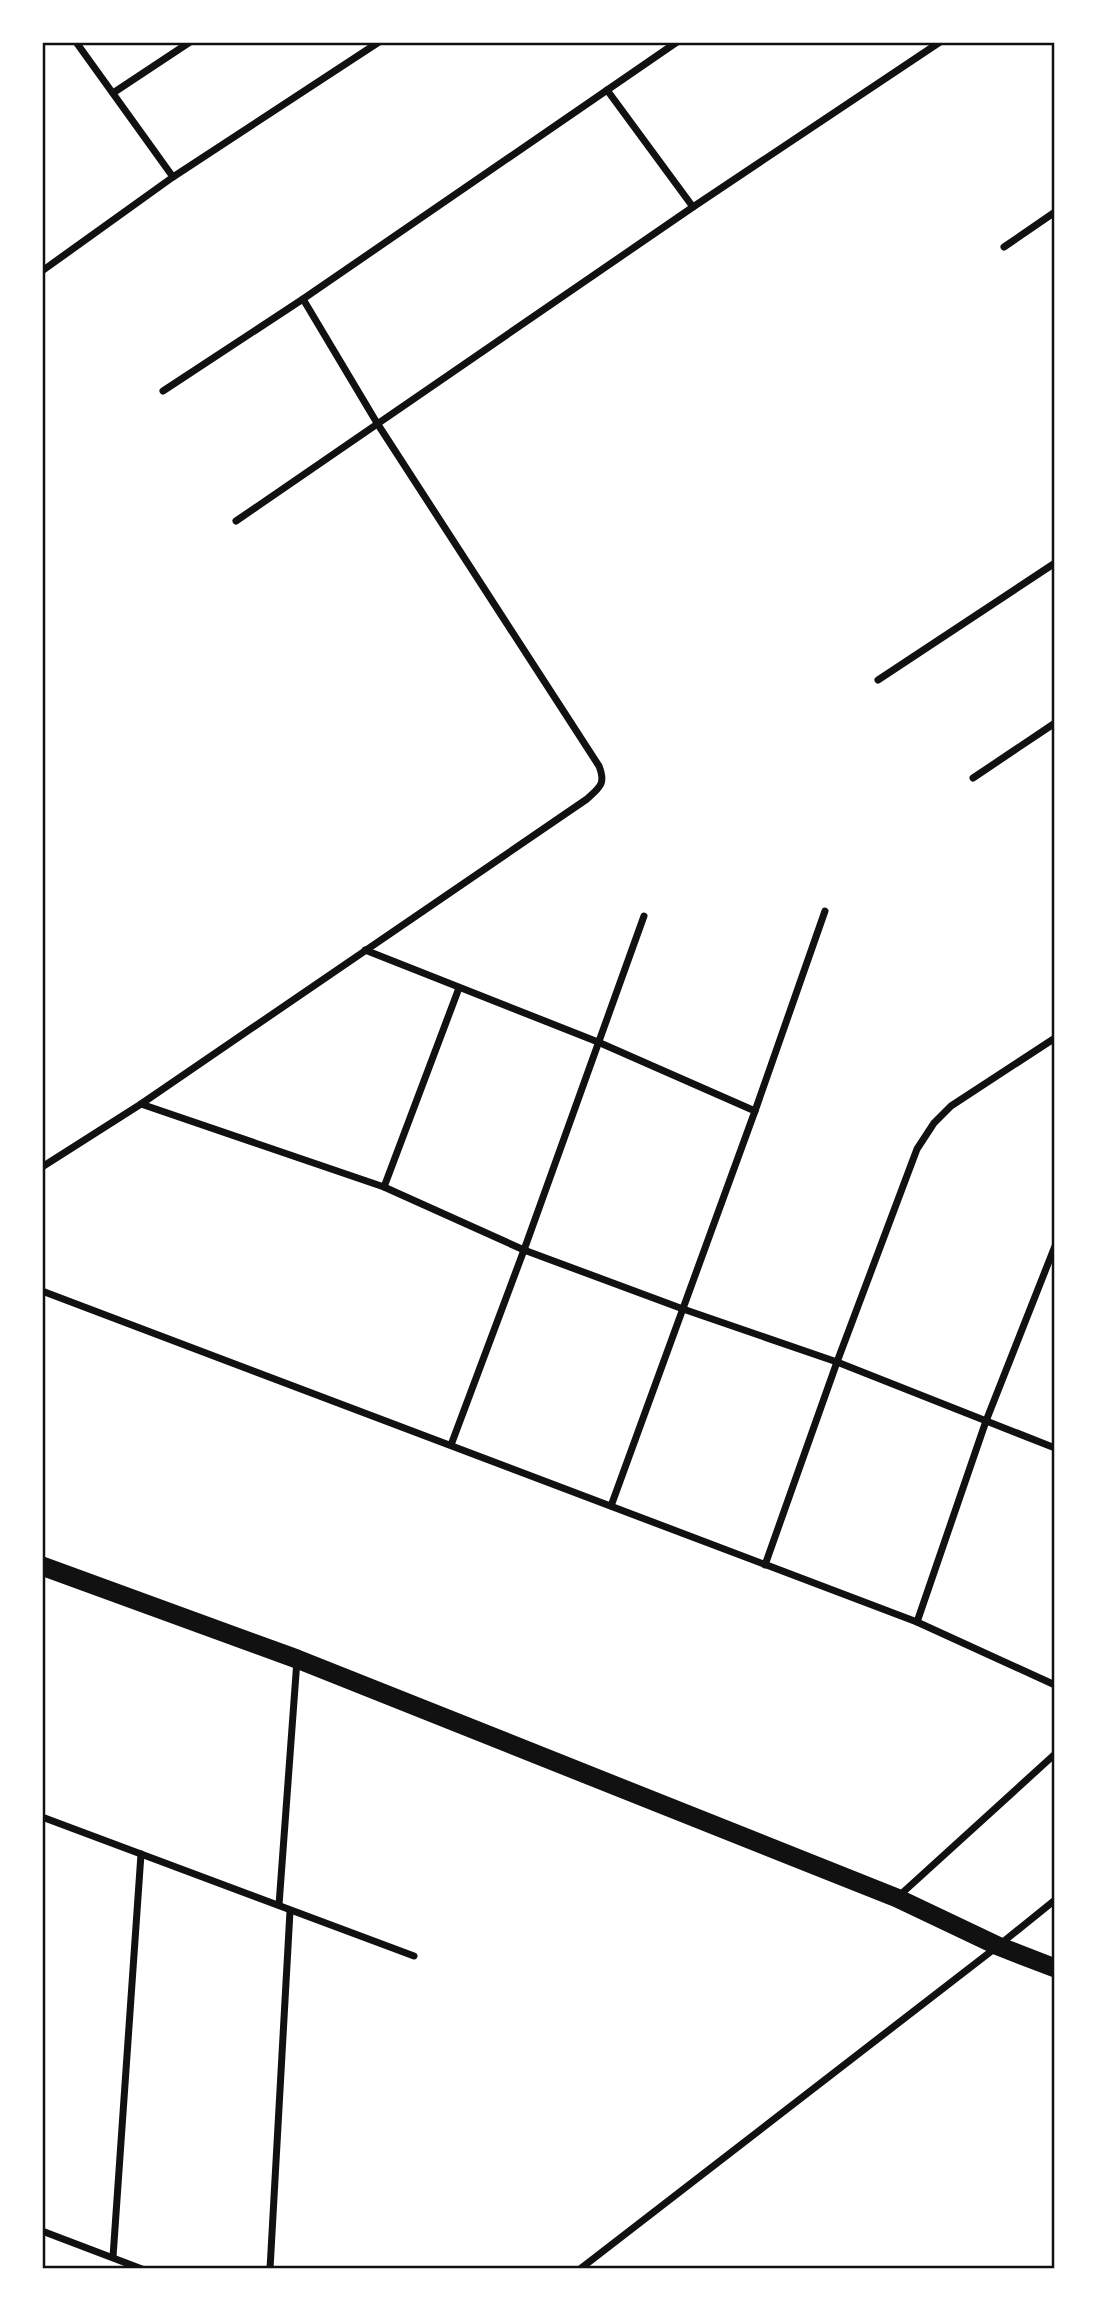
<svg xmlns="http://www.w3.org/2000/svg" width="1097" height="2311" font-family="Overpass,sans-serif">
  <style>
    .lines { fill: none; stroke-linecap: round; stroke-linejoin: round }
    .minor { stroke: #111; stroke-width: 7 }
    .trunk { stroke: #111; stroke-width: 19 }
    .neatline { fill: none; stroke: #111; stroke-width: 2.5 }
  </style>
  <rect width="100%" height="100%" fill="#fff"/>
  <g class="lines">
    <g class="minor">
      <polyline points="76,42 173,177"/>
      <polyline points="607,90 693,207"/>
      <polyline points="113,93 190,42"/>
      <polyline points="1004,247 1055,212"/>
      <polyline points="42,271 173,177 379,42"/>
      <polyline points="163,391 303,299 677,42"/>
      <polyline points="236,521 693,207 940,42"/>
      <polyline points="878,680 1055,563"/>
      <polyline points="973,778 1055,723"/>
      <polyline points="365,950 598,1042 755,1111 611,1506"/>
      <polyline points="141,1104 384,1187 524,1250 683,1309 837,1362 1055,1448"/>
      <polyline points="755,1111 825,911"/>
      <path d="M42,1167l99,-63 446,-305c13,-12 19,-15 12,-33l-222,-343 -74,-124"/>
      <polyline points="384,1187 459,988"/>
      <polyline points="42,1291 917,1622 1055,1685"/>
      <polyline points="451,1445 524,1250 644,916"/>
      <polyline points="765,1565 837,1362 917,1149 934,1123 951,1106 1055,1038"/>
      <polyline points="917,1622 986,1421 1055,1246"/>
      <polyline points="42,1817 414,1956"/>
      <polyline points="900,1895 1055,1754"/>
      <polyline points="279,1905 297,1660"/>
      <polyline points="42,2231 142,2269"/>
      <polyline points="113,2257 141,1854"/>
      <polyline points="270,2269 290,1911"/>
      <polyline points="580,2269 998,1946 1055,1900"/>
    </g>
    <polyline class="trunk" points="42,1566 297,1659 897,1898 998,1946 1055,1968"/>
  </g>
  <rect width="1097" height="2311" fill="none" stroke="#ffffff" stroke-width="88"/>
  <rect x="44" y="44" width="1009" height="2223" class="neatline"/>
</svg>
